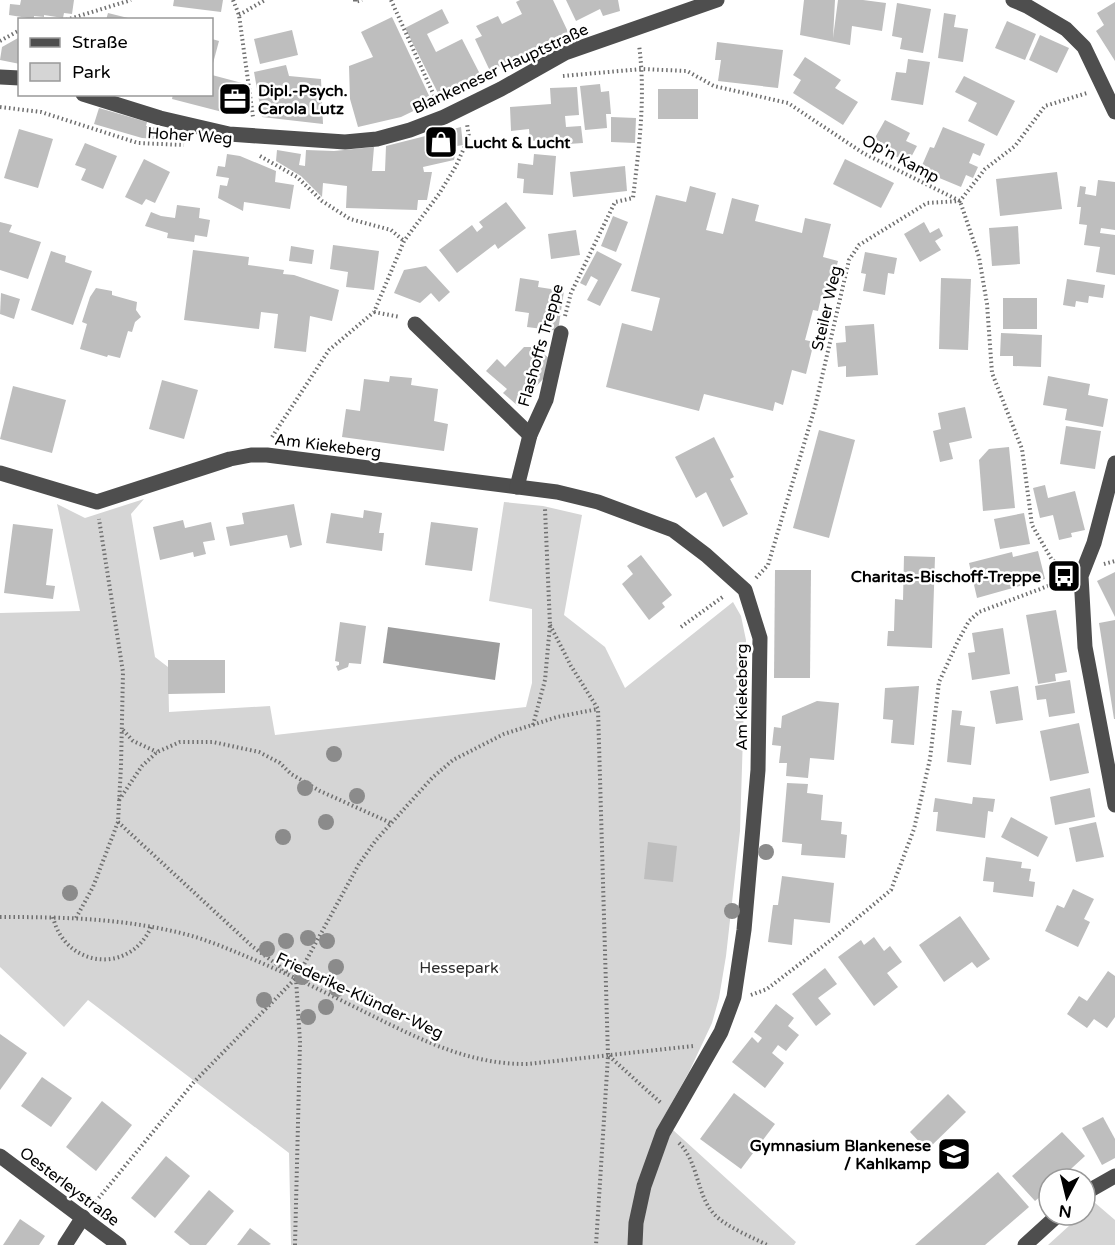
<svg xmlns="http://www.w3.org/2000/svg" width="1115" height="1245" font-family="'Varela Round',sans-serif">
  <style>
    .green { fill: #d5d5d5 }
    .water { fill: #9c9c9c }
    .building { fill: #bebebe }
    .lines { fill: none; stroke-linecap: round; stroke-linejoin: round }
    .path { stroke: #707070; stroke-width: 4; stroke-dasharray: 1.5 3; stroke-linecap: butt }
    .minor { stroke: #4e4e4e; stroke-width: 15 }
    .tree { fill: #8b8b8b }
    .labels { text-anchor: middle; stroke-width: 5; stroke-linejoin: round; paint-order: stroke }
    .street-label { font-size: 16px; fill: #000; stroke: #fff }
    .poi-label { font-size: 16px; font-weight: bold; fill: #000; stroke: #fff; text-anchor: start }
    .park-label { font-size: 16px; fill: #2c2c2c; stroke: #fff }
  </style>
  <rect width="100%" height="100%" fill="#fff"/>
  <g class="green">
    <polygon points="144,499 131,514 155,657 168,667 169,712 270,706 275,735 526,707 532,683 532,609 489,601 504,502 543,506 582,515 564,615 605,647 625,688 733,602 741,616 746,640 740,831 726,956 719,998 712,1023 689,1072 662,1120 796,1242 794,1245 291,1245 289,1153 88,1000 64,1027 0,967 0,613 80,611 57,504 85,518"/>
    <polygon points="1094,1202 1115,1220 1115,1245 1048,1245 1081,1215 1085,1215 1085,1211"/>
  </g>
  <polygon class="water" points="388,627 500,643 495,680 383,663"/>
  <g class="building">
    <polygon points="21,0 74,0 72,14 64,13 63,18 44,15 44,17 34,16 34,19 9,15 10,4 20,5"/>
    <polygon points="174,0 223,0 221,12 173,6"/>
    <polygon points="520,0 553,0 569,34 490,71 475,39 482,36 476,26 498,16 502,24 522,14 516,2"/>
    <polygon points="566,0 618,0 620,11 603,16 600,9 576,21"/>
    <polygon points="804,0 835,0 833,38 838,0 863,0 886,3 882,31 852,26 850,45 800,35"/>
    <polygon points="1115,2 1115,61 1096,31 1104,25 1097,13"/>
    <polygon points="897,3 931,9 923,53 900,49 902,38 892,36"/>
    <polygon points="442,9 449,23 427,34 436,52 462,39 482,78 441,99 405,28"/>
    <polygon points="108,13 132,19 132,20 106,20"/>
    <polygon points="944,13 956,15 954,27 968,29 963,62 938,58"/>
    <polygon points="392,17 432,102 401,117 358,127 350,99 349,66 373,57 361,32"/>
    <polygon points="1007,21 1036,34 1025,60 995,48"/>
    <polygon points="292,30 298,55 260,64 254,39"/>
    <polygon points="1040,35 1069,48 1057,73 1029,60"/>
    <polygon points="18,38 20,39 20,64 0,60 2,47"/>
    <polygon points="212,39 219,41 212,67"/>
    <polygon points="717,42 783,50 778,88 718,81 721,60 715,60"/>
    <polygon points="805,57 841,80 835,88 858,102 843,125 793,93 801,80 793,75"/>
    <polygon points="908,59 930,62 923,105 891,100 896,72 906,73"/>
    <polygon points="286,65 289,76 321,79 323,124 262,117 254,72"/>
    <polygon points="212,75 242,83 234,115 172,99 173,94 212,94"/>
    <polygon points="964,76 1015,101 997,136 968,121 977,103 955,92"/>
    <polygon points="600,84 601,92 609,91 611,114 606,114 607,128 585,130 580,86"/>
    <polygon points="577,87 579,115 565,116 566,127 581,126 583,143 554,145 554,139 530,141 529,129 511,131 510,107 551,104 550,88"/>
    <rect x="658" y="89" width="40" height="30"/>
    <polygon points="99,108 147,122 146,126 157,128 156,139 142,138 94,124"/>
    <polygon points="611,117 636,118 635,143 611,142"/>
    <polygon points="885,120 910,133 906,141 917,146 908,163 872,143"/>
    <polygon points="461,127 463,145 457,146 454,160 423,167 424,172 432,172 427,200 418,200 417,210 346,208 347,186 323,183 322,197 301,176 276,161 277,150 301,154 299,165 305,166 306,150 334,151 374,147 372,171 385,171 386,146"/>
    <polygon points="943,127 985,144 980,156 973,153 969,163 978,167 973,178 966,175 961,187 920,170 930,147 934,148"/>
    <polygon points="19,129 53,139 38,188 4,178"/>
    <polygon points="85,143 117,156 103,189 81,180 86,169 75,165"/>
    <polygon points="227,154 240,156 276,171 275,182 294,185 290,209 244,202 243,211 218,198 220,185 227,186 229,178 216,176 218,166 225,167"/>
    <polygon points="534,154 556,156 553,195 523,193 524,179 517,178 518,163 533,165"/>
    <polygon points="144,159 170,172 155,203 146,199 142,205 125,197"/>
    <polygon points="845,159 894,183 881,208 833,184"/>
    <polygon points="625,166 627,191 573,197 570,172"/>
    <polygon points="1057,172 1062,209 1000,216 996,179"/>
    <polygon points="1098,180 1115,182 1115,230 1101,228 1100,233 1115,235 1115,275 1096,272 1100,247 1084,245 1087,225 1079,224 1081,207 1077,207 1080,186 1086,187 1085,194 1096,196"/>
    <polygon points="690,186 716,193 706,230 723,234 732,198 759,205 755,221 802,233 805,218 831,224 823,257 838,261 828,300 821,298 818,311 813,310 805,340 814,342 806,374 792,370 783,405 775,402 773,411 704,394 699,411 606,387 622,323 652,331 660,298 631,291 656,195 686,202"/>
    <polygon points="506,202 526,228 498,249 495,244 457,273 439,250 472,225 477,232 483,227 479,222"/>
    <polygon points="177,205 200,208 199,218 210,220 207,237 195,235 194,242 167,238 168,233 145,226 151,212 161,216 175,218"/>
    <polygon points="613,216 628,222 616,252 601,246"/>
    <polygon points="0,222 12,225 9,232 41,242 28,279 0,270"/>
    <polygon points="924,222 930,233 939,228 943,236 935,241 941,250 920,262 904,234"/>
    <polygon points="1018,226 1020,264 992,266 989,228"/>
    <polygon points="576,230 580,255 551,259 548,234"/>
    <polygon points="333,245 379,251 374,290 346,287 348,272 330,269"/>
    <polygon points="291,246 314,250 312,264 289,261"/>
    <polygon points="193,250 249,257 248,265 284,270 283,274 294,275 339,290 332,321 310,316 306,352 274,348 278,314 261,312 259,329 184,320"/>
    <polygon points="51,251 66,256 65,262 92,271 73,325 31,310"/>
    <polygon points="597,251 622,264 600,306 587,300 598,280 591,276 586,286 580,283"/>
    <polygon points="865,252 897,258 894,274 888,273 885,295 863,291 866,274 861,273"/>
    <polygon points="426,266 450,292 439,302 431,293 420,303 394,293 404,270"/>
    <polygon points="520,278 539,281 538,287 564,291 558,331 527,327 529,313 515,311"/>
    <polygon points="941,278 971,279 968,350 939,349"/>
    <polygon points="1067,279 1105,285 1103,298 1089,296 1088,303 1076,301 1075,307 1063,305"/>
    <polygon points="96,288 112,291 112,295 137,302 136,310 141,317 135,322 132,332 128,331 120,358 108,355 107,357 80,349 87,324 82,322 90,297"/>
    <polygon points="1,293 20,299 14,319 0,314"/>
    <rect x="1003" y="298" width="34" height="31"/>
    <polygon points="874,324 878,375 846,377 846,366 838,367 836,343 846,342 845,326"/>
    <polygon points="1001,333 1042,335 1041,367 1013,366 1013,356 1000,356"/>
    <polygon points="524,347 534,347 549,358 544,378 518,406 503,393 507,389 486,371 497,359 505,367"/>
    <polygon points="390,376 412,378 411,385 438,389 434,421 448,424 444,451 342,437 346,409 360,411 364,379 389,382"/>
    <polygon points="1048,376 1090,384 1088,395 1108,399 1103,427 1065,420 1067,409 1043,405"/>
    <polygon points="162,380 198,390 184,439 149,429"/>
    <polygon points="13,386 66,400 52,453 0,439"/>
    <polygon points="965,407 972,438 949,443 953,459 940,462 933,431 941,429 938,413"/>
    <polygon points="1066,426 1101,431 1095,469 1060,464"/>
    <polygon points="819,430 855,440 829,538 793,528"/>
    <polygon points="714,437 734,477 730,479 748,514 723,527 706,492 696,498 675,457"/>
    <polygon points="1009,447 1015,508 983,511 979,460 989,449"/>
    <polygon points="1045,485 1048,498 1075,491 1085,530 1071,533 1072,537 1059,540 1053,515 1040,518 1033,488"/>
    <polygon points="294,504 302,545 290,548 287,535 230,546 226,527 244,524 242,513"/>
    <polygon points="364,510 382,513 379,533 384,533 382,551 326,543 331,513 363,518"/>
    <polygon points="1024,513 1030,544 1000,549 994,519"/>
    <polygon points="183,520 185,528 211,522 215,540 203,542 206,554 194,557 193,552 160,560 153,527"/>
    <polygon points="431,522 478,528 472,571 425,565"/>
    <polygon points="13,524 53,529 46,585 55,586 53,599 4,593"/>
    <polygon points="1038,551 1045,579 977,598 969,563 1012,552 1013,557"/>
    <polygon points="641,555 672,595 662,603 665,607 649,620 622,584 633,574 627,566"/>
    <polygon points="904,556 935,557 932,648 887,646 888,631 894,631 895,599 903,600"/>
    <polygon points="775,570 811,570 810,678 774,678"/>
    <polygon points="1115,572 1115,617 1097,581"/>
    <polygon points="1056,610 1067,672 1055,674 1056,681 1038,684 1026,615"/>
    <polygon points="1115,620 1115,719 1114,719 1099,623"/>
    <polygon points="340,622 366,626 361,664 349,663 348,667 338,671 336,666 339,665 339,662 335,661"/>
    <polygon points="1003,628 1010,674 972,680 968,653 975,652 972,633"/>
    <polygon points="168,660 225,660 225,693 168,694"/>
    <polygon points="1070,680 1075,713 1049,717 1046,699 1037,700 1035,686"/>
    <polygon points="919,686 914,745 891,743 893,720 883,719 885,688"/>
    <polygon points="1018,686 1023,720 996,724 990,691"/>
    <polygon points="817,701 839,703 834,760 810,758 808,778 786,776 787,763 779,763 781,746 772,745 774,727 781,728 782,716"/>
    <polygon points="952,710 962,711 960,725 975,727 971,765 947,762"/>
    <polygon points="1079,723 1089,773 1050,781 1040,731"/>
    <polygon points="787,783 808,784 807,793 823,795 821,820 842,822 841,834 847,835 845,858 801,855 802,844 782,842"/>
    <polygon points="1090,788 1095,817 1055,825 1050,797"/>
    <polygon points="973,797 995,799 993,812 988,811 985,838 936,831 938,812 933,812 935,798 972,804"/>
    <polygon points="1011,817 1048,837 1038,857 1001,837"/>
    <polygon points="1096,822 1104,857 1076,862 1069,828"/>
    <polygon points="648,842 677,846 673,882 644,879"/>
    <polygon points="986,857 1022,862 1021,868 1031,869 1029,881 1035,882 1033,897 993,892 994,882 983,881"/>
    <polygon points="782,876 834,883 830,923 794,919 792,945 768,942 773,905 778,905"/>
    <polygon points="1073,889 1094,899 1084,919 1090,922 1078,947 1045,931 1057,905 1064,908"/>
    <polygon points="960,916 990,959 977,968 972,962 944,982 919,945"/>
    <polygon points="874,937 884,951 890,946 902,962 887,973 898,987 874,1006 838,957 861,940 864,945"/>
    <polygon points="825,968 837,984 818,998 831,1014 816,1026 792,994"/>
    <polygon points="1108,971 1115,976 1115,1017 1107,1028 1094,1019 1087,1028 1067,1014 1079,996 1087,1001"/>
    <polygon points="776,1004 794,1018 788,1026 799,1035 786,1051 778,1045 772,1053 784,1063 765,1088 732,1062 752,1037 758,1043 762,1038 754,1032"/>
    <polygon points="0,1034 27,1053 0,1090"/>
    <polygon points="42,1077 72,1098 51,1127 21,1106"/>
    <polygon points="734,1093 775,1124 741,1169 700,1139"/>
    <polygon points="948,1094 966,1112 927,1150 910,1132"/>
    <polygon points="102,1101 132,1125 96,1171 66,1147"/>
    <polygon points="1103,1117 1115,1139 1115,1158 1102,1165 1082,1128"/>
    <polygon points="1062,1132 1085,1156 1060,1179 1049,1179 1049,1189 1035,1201 1012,1176"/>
    <polygon points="166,1156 190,1176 155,1218 131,1198"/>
    <polygon points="998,1172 1029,1207 985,1245 915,1245"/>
    <polygon points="209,1190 234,1211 206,1245 190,1245 174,1232"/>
    <polygon points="20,1219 45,1236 39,1245 3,1245"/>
    <polygon points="250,1228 271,1244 269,1245 237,1245"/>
  </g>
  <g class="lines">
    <g class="path">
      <polyline points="233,0 239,15 253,117"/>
      <polyline points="355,0 355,2 362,0"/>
      <polyline points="391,0 436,100"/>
      <polyline points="239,15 265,0"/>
      <polyline points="66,20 131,0"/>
      <polyline points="0,41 20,30"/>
      <polyline points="563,76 642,69 687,71 714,86 788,103 863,153 960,201 979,257 987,304 992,373 1022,449 1032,525 1052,560 1067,568"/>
      <polyline points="0,107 41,112 138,143 184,145"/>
      <polyline points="260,156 297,177 322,201 350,219 391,230 404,241"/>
      <polyline points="374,312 400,317"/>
      <path d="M565,316l6,-23 44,-91 18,-4c6,-51 13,-101 6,-153"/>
      <polyline points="272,437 329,350 374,312 404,241 439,194 456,166 469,137 467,124"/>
      <polyline points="1104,564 1115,561"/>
      <polyline points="756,578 768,565 815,407 849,260 859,245 927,203 960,201 985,169 1015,146 1045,106 1087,93"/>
      <polyline points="550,625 571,666 598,709 608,1056 596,1245"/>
      <polyline points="681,627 724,596"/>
      <polyline points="533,725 545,680 550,625 545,509"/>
      <polyline points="123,730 133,741 157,752"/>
      <polyline points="119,800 142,766 157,752 180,742 213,742 259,752 280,763 291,774 320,791 391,823"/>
      <polyline points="118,822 253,947 290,974"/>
      <path d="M0,917c58,0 116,1 172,14 25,5 50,15 73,25 42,17 83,38 124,58 50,25 101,51 159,50l165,-18"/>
      <path d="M53,917c12,51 77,58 98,10"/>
      <polyline points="76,918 93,887 118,822 121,766 123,672 99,519"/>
      <polyline points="751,995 767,989 831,940 891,890 914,829 930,759 939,682 958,641 969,621 979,612 1064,580"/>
      <polyline points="609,1056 661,1103"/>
      <path d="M679,1143c20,20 17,51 35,71 12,13 38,23 53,31"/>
      <polyline points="93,1205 194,1082 296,978"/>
      <polyline points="295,1245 300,1042 296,979 359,864 376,840 432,778 453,760 504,734 557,717 598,709"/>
    </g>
    <g class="minor">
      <polyline points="1013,0 1027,6 1066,29 1084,47 1115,112"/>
      <polyline points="0,77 20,78"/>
      <polyline points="83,94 160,118 229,134 345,142 377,139 410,130 444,117 501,89 565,53 717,0"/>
      <polyline points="415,324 530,435"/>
      <polyline points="1115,463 1094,543 1081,576 1085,647 1115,805"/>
      <polyline points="0,473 97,502 230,459 251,455 267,455 557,492 598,502 673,530 706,555 745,590 760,638 758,770 744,930 734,997 721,1032 663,1133 644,1186 636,1223 635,1245"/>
      <polyline points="517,487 530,435 546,400 561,333"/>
      <polyline points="0,1156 119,1245"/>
      <polyline points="1085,1193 1115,1176"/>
      <polyline points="65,1245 83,1217"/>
      <polyline points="1025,1245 1058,1215"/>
    </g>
  </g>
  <g class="tree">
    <circle cx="334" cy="754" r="8"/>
    <circle cx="305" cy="788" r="8"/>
    <circle cx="357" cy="796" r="8"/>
    <circle cx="326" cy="822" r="8"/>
    <circle cx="283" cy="837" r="8"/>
    <circle cx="766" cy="852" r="8"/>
    <circle cx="70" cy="893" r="8"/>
    <circle cx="732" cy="911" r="8"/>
    <circle cx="308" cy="938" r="8"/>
    <circle cx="286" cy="941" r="8"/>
    <circle cx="327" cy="941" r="8"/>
    <circle cx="267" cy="949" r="8"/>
    <circle cx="336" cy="967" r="8"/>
    <circle cx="302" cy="977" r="8"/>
    <circle cx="337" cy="989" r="8"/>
    <circle cx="264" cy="1000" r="8"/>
    <circle cx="326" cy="1007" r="8"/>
    <circle cx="308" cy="1017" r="8"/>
  </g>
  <defs>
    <symbol id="office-square" viewBox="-11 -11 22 22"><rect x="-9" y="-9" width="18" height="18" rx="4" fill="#000" stroke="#fff"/><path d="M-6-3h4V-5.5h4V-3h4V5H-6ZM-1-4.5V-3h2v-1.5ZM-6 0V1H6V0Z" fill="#fff"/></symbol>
    <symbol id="shop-square" viewBox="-11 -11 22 22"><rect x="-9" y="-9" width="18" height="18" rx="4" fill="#000" stroke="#fff"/><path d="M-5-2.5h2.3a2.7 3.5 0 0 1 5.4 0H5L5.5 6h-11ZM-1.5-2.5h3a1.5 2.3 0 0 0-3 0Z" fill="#fff"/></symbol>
    <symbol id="bus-square" viewBox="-11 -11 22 22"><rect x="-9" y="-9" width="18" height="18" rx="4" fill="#000" stroke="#fff"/><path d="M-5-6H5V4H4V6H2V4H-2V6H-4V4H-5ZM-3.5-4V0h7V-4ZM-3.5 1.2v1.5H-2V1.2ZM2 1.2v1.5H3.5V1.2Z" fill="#fff"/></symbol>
    <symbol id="school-square" viewBox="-11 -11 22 22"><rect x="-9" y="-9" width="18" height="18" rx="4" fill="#000" stroke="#fff"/><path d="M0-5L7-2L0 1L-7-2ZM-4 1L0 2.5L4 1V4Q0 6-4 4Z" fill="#fff"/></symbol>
  </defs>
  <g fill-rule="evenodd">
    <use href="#office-square" x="216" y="80" width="38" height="38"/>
    <use href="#shop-square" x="422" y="123" width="38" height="38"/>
    <use href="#bus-square" x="1045" y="557" width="38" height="38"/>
    <use href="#school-square" x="935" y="1135" width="38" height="38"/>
  </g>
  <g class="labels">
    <g class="street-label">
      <text transform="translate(500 68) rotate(-25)" y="6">Blankeneser Hauptstraße</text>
      <text transform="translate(190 135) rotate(4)" y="6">Hoher Weg</text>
      <text transform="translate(901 158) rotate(28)" y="6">Op'n Kamp</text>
      <text transform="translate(826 308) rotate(-77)" y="6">Steiler Weg</text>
      <text transform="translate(540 345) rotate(-74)" y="6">Flashoffs Treppe</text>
      <text transform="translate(328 445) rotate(7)" y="6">Am Kiekeberg</text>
      <text transform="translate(741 697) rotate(-90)" y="6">Am Kiekeberg</text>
      <text transform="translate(360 995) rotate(25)" y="6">Friederike-Klünder-Weg</text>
      <text transform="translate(70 1186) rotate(37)" y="6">Oesterleystraße</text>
    </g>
    <g class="poi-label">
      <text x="258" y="96">Dipl.-Psych.<tspan x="258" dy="18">Carola Lutz</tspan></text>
      <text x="464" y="148">Lucht &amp; Lucht</text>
      <text x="1041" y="582" text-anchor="end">Charitas-Bischoff-Treppe</text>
      <text x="931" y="1151" text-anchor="end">Gymnasium Blankenese<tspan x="931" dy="18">/ Kahlkamp</tspan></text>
    </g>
    <g class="park-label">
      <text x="459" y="973">Hessepark</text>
    </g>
  </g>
  <rect x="18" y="18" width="195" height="78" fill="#ffffff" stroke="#999999" stroke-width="1.5"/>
  <rect x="30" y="38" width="30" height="9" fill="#4e4e4e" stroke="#999999" stroke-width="1.5"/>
  <text x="72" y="48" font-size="18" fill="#000000">Straße</text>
  <rect x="30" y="63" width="30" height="18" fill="#d5d5d5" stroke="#999999" stroke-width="1.5"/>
  <text x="72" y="78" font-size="18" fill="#000000">Park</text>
  <g transform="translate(1067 1197) rotate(187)"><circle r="28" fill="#ffffff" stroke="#999999" stroke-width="1.5"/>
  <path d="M0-4.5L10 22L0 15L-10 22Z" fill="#000000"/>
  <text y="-9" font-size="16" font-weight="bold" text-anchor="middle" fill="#000000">N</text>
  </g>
</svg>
